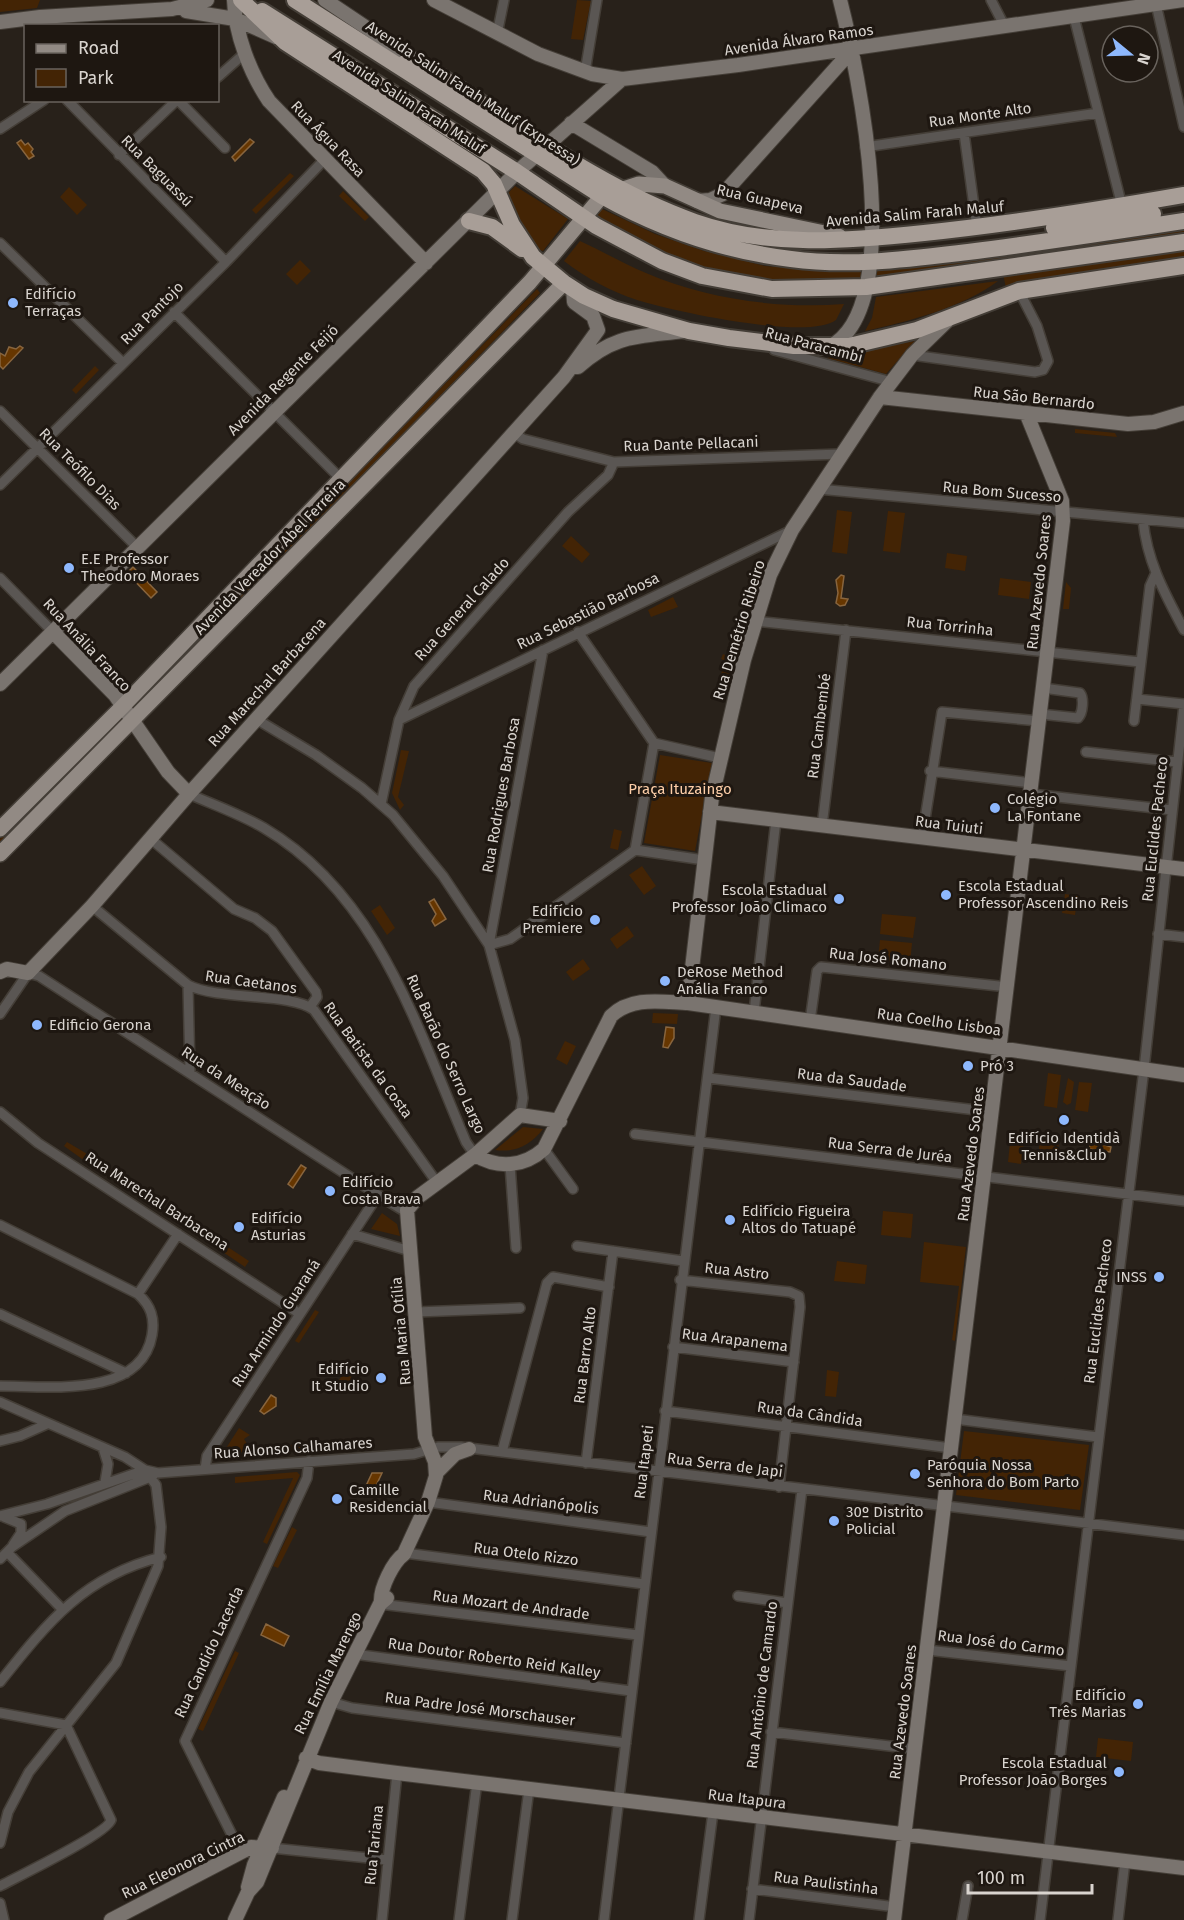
<svg xmlns="http://www.w3.org/2000/svg" width="1184" height="1920" font-family="'Fira Sans',sans-serif">
<style>
.green{fill:#432405}
.water{fill:#663600;stroke:#88653e;stroke-width:1.5}
.lines{fill:none;stroke-linecap:round;stroke-linejoin:round}
.street-casing{stroke:#443e37;stroke-width:12}
.secondary-casing{stroke:#443e37;stroke-width:16}
.primary-casing{stroke:#443e37;stroke-width:18}
.highway-casing{stroke:#443e37;stroke-width:20}
.street{stroke:#5a5653;stroke-width:9}
.secondary{stroke:#7a746f;stroke-width:14}
.primary{stroke:#928a84;stroke-width:15}
.highway{stroke:#a89e97;stroke-width:16}
.poi-dot{fill:#8eb8fd;stroke:#1e1711;stroke-width:2}
.labels{text-anchor:middle;stroke-width:6;stroke-linejoin:round;paint-order:stroke}
.street-label{font-size:15px;fill:#d9d4cf;stroke:#1e1711}
.poi-label{font-size:15px;fill:#d9d4cf;stroke:#1e1711;text-anchor:start}
.park-label{font-size:15px;fill:#fdcea8;stroke:#1e1711}
</style>
<rect width="100%" height="100%" fill="#28211a"/>
<path class="green" d="M0,0h40l-3,8 -37,4z
M577,0l14,1 -8,39 -12,-1z
M290,173l4,3 -38,38 -4,-4z
M515,186l53,33 -25,32 -6,-2 -19,-30 -10,-26z
M69,187l18,18 -10,10 -17,-18z
M343,191l26,26 -4,4 -26,-25z
M602,209l53,25 49,17 61,15 61,5 358,-44v11l-338,46 -65,1 -68,-11 -54,-20 -65,-35 3,-6z
M580,241c22,10 44,23 66,32 61,26 131,36 198,31l-8,16c-27,21 -164,-9 -199,-20 -27,-9 -51,-22 -73,-39z
M1184,247v14l-178,27 -3,-14z
M300,260l11,11 -14,14 -11,-11z
M998,281c-34,26 -91,41 -133,50l7,-13 4,-21z
M537,289l3,4 -401,413 -3,-4z
M915,341l-29,33 -59,-16z
M95,366l4,4 -23,24 -4,-4z
M1075,429l40,4 2,4 -42,-4z
M837,510l15,2 -5,42 -15,-2z
M888,511l17,2 -5,40 -17,-2z
M571,536l19,18 -8,9 -20,-17z
M947,553l20,3 -2,15 -20,-3z
M1000,578l31,4 -2,17 -31,-4z
M1066,582l5,6 -2,21h-6z
M673,597l5,10 -27,10 -3,-7z
M723,654l11,6 -5,18 -8,-4 5,-13 -5,-2z
M116,723l3,3 -119,119v-6z
M401,750l8,1 -11,46 6,8 -4,5 -8,-17z
M660,755l52,8 -17,88 -51,-8z
M614,829l8,2 -4,19 -8,-2z
M642,866l14,20 -12,9 -15,-20z
M1065,894l13,2 -3,19 -13,-2z
M380,905l15,23 -8,7 -16,-24z
M882,914l34,3 -3,21 -33,-4z
M627,926l7,10 -17,13 -7,-10z
M880,940l32,3 -2,20 -32,-3z
M583,959l7,10 -17,12 -7,-9z
M653,1013l25,1 -1,10 -25,-1z
M565,1041l11,5 -9,19 -11,-6z
M1048,1073l13,2 -4,33 -13,-2z
M1068,1078l6,4 -3,21 -4,2 -4,-3z
M1079,1082l13,1 -4,29 -13,-2z
M523,1127l20,2c-12,16 -28,24 -48,21z
M1011,1133l14,1 -4,30 -13,-2z
M1040,1139l19,2 -1,10 -19,-2z
M67,1142l22,13 -4,6 -21,-15z
M883,1211l30,3 -2,24 -30,-3z
M382,1213l15,11 3,12 -29,-7z
M208,1234l41,27 -4,6 -40,-27z
M924,1242l42,5 -11,94 -3,-1 7,-54 -39,-4z
M837,1261l30,4 -2,19 -31,-3z
M315,1310l4,2 -20,31 -4,-2z
M351,1363l1,25 -20,2z
M827,1370l12,2 -3,25 -11,-1z
M239,1428l11,7 -6,4 8,13 -29,1z
M964,1431l125,14 -9,65 -124,-15z
M351,1441v6l-68,4 -1,-5z
M297,1472l3,3 -33,69 -4,-2 30,-64 -58,5v-6z
M292,1527l5,3 -19,38 -5,-2z
M235,1651l4,2 -36,78 -5,-2z
M1098,1738l35,4 -2,19 -35,-4z"/>
<path class="water" d="M250,139l4,3 -19,19 -3,-4z
M21,140l4,5 3,-2 5,6 -2,3 3,4 -5,3 -12,-16z
M20,346l3,2 -20,21 -3,-3v-13l5,3 4,-9 7,2z
M133,567l24,25 -6,6 -24,-25z
M841,575l3,1 -3,22 7,1 -3,6 -5,1 -4,-3 2,-10 -2,-13z
M434,899l12,20 -11,7 -3,-5 4,-7 -7,-12z
M666,1027l8,1v10l-6,10 -5,-1z
M1099,1143l12,4 -1,5 -21,-3 1,-5z
M301,1165l5,3 -13,20 -5,-4z
M271,1395l5,3v8l-12,8 -4,-3z
M372,1473h10l-9,19 -8,-4z
M266,1624l23,12 -5,10 -23,-11z"/>
<g class="lines">
<defs>
<path id="street" d="M991,0l14,27
M1156,4l28,123
M1074,17l48,189
M497,34l7,-34
M585,72l12,-72
M218,77l28,-25
M67,100l159,162
M178,100l47,48
M0,129l44,-29
M964,133l13,95
M865,147l233,-34
M119,155l58,-55
M0,243l123,120
M174,312l167,167
M774,350l118,32
M912,355l123,17 8,-2 5,-9 -11,-35 -18,-35
M0,411l138,137
M512,432l11,7 91,23 227,-8
M0,485l226,-223 98,-102
M818,489l366,34
M1143,520c4,42 22,74 41,110
M0,578l53,54
M755,621l385,41
M578,632l76,111
M1137,699l47,5
M1040,714l38,4c5,-5 6,-20 2,-25l-37,-5
M256,719l60,36 46,33 31,27 50,61 46,69 26,95 8,58 -3,17
M399,720l393,-190
M1134,721l16,-135 5,-11
M1086,752l91,10
M930,771l102,12
M189,794c25,11 51,20 75,34 114,67 153,200 202,314l9,13
M1031,794l141,16
M381,804l18,-84 15,-34 154,-174 40,-37 6,-13
M822,826l24,-196
M922,838l20,-126 97,9
M151,839l83,70 21,9 17,13 44,61 1,5 -7,10
M704,860l-69,-10 19,-107 66,15
M92,906l96,79 2,87
M1158,934l26,3
M489,945l54,-295
M489,945l21,-6 125,-89
M188,985c32,16 103,7 126,25l124,174
M754,1012l22,-192
M0,1014l28,-41 11,3 339,219 23,14 6,1
M810,1021l7,-50 4,-4 187,20
M708,1078l285,34
M0,1112l38,31 262,171
M635,1134l549,67
M544,1149l29,40
M510,1165l6,83
M0,1225l138,69c13,12 17,24 14,41 -11,64 -105,51 -152,51
M352,1234l58,17
M577,1246l106,15
M680,1280l110,12 9,4 1,11 -21,180
M138,1294l40,-60
M416,1312l104,-4
M0,1314l126,59
M673,1347l121,15
M0,1402l125,55 20,13 11,15 5,42 -3,39 -42,97 -87,109 -21,40 -8,31
M665,1411l286,37
M955,1419l143,18
M0,1441l20,-5 27,-12
M103,1448l5,16 -3,18
M502,1452l45,-169 6,-6 56,10
M586,1463l27,-212
M205,1469l2,-13 171,-261
M145,1470l13,3 256,-19 24,-7h23l723,88
M428,1502l223,30
M0,1516l47,-12 98,-34
M4,1517l17,7v9l-8,12
M7,1552l55,57
M405,1553l239,31
M0,1559l12,-12 53,-36 88,-35
M738,1596l50,7
M380,1604l258,31
M927,1650l144,16
M354,1654l277,37
M0,1682c47,-59 84,-106 161,-125
M331,1702l21,6 274,35
M0,1713l66,12 45,95c-3,13 -94,57 -111,66
M771,1732l144,17
M272,1848l116,12
M241,1853l-56,-112 122,-263 2,-17
M752,1889l144,18
M0,1903l4,17
M382,1920l15,-147
M459,1920l18,-138
M512,1920l17,-131
M604,1920l112,-913
M699,1920l14,-108
M749,1920l53,-431
M962,1920l6,-34
M1040,1920l104,-851 40,-364
M1118,1920l7,-59"/>
<path id="secondary" d="M234,0c1,34 16,73 35,101l157,162
M325,0l97,65
M434,0l104,54 54,20 30,5 116,-14 446,-65
M186,11l49,8 41,18
M0,22l40,-5 132,-8 35,-9
M571,123l81,49 13,14
M697,201l13,-1 13,-6 130,-145
M829,347c79,-39 29,-277 11,-347
M578,367c37,-33 59,-30 106,-36
M880,397l248,27 26,-2 30,-9
M53,632l62,63 53,77 21,22
M0,684l517,-512 105,-93
M710,812l474,57
M0,972l7,-3 21,4 64,-67 97,-112 375,-417 34,-47 -5,-14 -19,-14 -1,-13
M688,1003l24,-206 32,-137 26,-85 22,-45 88,-133 32,-42 35,-34
M475,1155c23,14 49,12 69,-6l67,-133c21,-20 50,-14 77,-13l496,72
M437,1472l18,-18 14,-5
M381,1602c-1,-14 12,-40 23,-48l24,-52 8,-26 -1,-14 -10,-25 -18,-227 11,-13 57,-42 45,-40 40,6
M306,1758l13,5 78,10 787,95
M248,1887l6,-22 30,-68
M111,1920l140,-73 21,1
M235,1920l13,-28 9,-10 74,-180 49,-98 7,-6
M894,1920l169,-1399 -1,-20 -35,-86"/>
<path id="primary" d="M0,829l122,-122 408,-425 72,-86 37,-12 26,2 55,25 119,25
M0,854l564,-571"/>
<path id="highway" d="M241,0l44,42 198,129 11,13 18,41 21,32 31,26 20,13 29,13 76,22 40,7 65,8h55l68,-16 102,-39 165,-25
M295,0l307,196c59,33 122,55 189,63 59,8 118,0 177,-7 72,-9 144,-20 216,-31
M262,11l255,161 79,54 66,35 40,15 70,13 94,-2 318,-45
M405,63l31,11c84,53 166,115 259,148 75,26 152,19 229,11 87,-9 174,-23 260,-38
M469,221l23,6 30,22
M1054,228l99,-14"/>
</defs>
<use href="#street" class="street-casing"/>
<use href="#secondary" class="secondary-casing"/>
<use href="#primary" class="primary-casing"/>
<use href="#highway" class="highway-casing"/>
<use href="#street" class="street"/>
<use href="#secondary" class="secondary"/>
<use href="#primary" class="primary"/>
<use href="#highway" class="highway"/>
</g>
<g class="poi-dot">
<circle cx="13" cy="303" r="6"/>
<circle cx="69" cy="568" r="6"/>
<circle cx="995" cy="808" r="6"/>
<circle cx="946" cy="895" r="6"/>
<circle cx="839" cy="899" r="6"/>
<circle cx="595" cy="920" r="6"/>
<circle cx="665" cy="981" r="6"/>
<circle cx="37" cy="1025" r="6"/>
<circle cx="968" cy="1066" r="6"/>
<circle cx="1064" cy="1120" r="6"/>
<circle cx="330" cy="1191" r="6"/>
<circle cx="730" cy="1220" r="6"/>
<circle cx="239" cy="1227" r="6"/>
<circle cx="1159" cy="1277" r="6"/>
<circle cx="381" cy="1378" r="6"/>
<circle cx="915" cy="1474" r="6"/>
<circle cx="337" cy="1499" r="6"/>
<circle cx="834" cy="1521" r="6"/>
<circle cx="1138" cy="1704" r="6"/>
<circle cx="1119" cy="1772" r="6"/>
</g>
<g class="labels">
<g class="street-label">
<text transform="translate(799 40) rotate(-8)" y="5">Avenida Álvaro Ramos</text>
<text transform="translate(473 93) rotate(33)" y="5">Avenida Salim Farah Maluf (Expressa)</text>
<text transform="translate(409 102) rotate(33)" y="5">Avenida Salim Farah Maluf</text>
<text transform="translate(980 115) rotate(-8)" y="5">Rua Monte Alto</text>
<text transform="translate(328 139) rotate(46)" y="5">Rua Água Rasa</text>
<text transform="translate(157 171) rotate(45)" y="5">Rua Baguassú</text>
<text transform="translate(760 199) rotate(13)" y="5">Rua Guapeva</text>
<text transform="translate(915 214) rotate(-5)" y="5">Avenida Salim Farah Maluf</text>
<text transform="translate(152 313) rotate(-45)" y="5">Rua Pantojo</text>
<text transform="translate(814 345) rotate(15)" y="5">Rua Paracambi</text>
<text transform="translate(283 380) rotate(-45)" y="5">Avenida Regente Feijó</text>
<text transform="translate(1034 398) rotate(6)" y="5">Rua São Bernardo</text>
<text transform="translate(691 444) rotate(-2)" y="5">Rua Dante Pellacani</text>
<text transform="translate(80 469) rotate(45)" y="5">Rua Teófilo Dias</text>
<text transform="translate(1002 492) rotate(5)" y="5">Rua Bom Sucesso</text>
<text transform="translate(270 557) rotate(-46)" y="5">Avenida Vereador Abel Ferreira</text>
<text transform="translate(1039 582) rotate(-84)" y="5">Rua Azevedo Soares</text>
<text transform="translate(462 609) rotate(-48)" y="5">Rua General Calado</text>
<text transform="translate(588 611) rotate(-26)" y="5">Rua Sebastião Barbosa</text>
<text transform="translate(950 626) rotate(6)" y="5">Rua Torrinha</text>
<text transform="translate(739 630) rotate(-73)" y="5">Rua Demétrio Ribeiro</text>
<text transform="translate(87 645) rotate(47)" y="5">Rua Anália Franco</text>
<text transform="translate(267 682) rotate(-48)" y="5">Rua Marechal Barbacena</text>
<text transform="translate(819 726) rotate(-83)" y="5">Rua Cambembé</text>
<text transform="translate(501 795) rotate(-80)" y="5">Rua Rodrigues Barbosa</text>
<text transform="translate(949 825) rotate(7)" y="5">Rua Tuiuti</text>
<text transform="translate(1155 829) rotate(-84)" y="5">Rua Euclides Pacheco</text>
<text transform="translate(888 959) rotate(6)" y="5">Rua José Romano</text>
<text transform="translate(251 982) rotate(8)" y="5">Rua Caetanos</text>
<text transform="translate(939 1022) rotate(8)" y="5">Rua Coelho Lisboa</text>
<text transform="translate(446 1054) rotate(66)" y="5">Rua Barão do Serro Largo</text>
<text transform="translate(368 1060) rotate(54)" y="5">Rua Batista da Costa</text>
<text transform="translate(226 1078) rotate(33)" y="5">Rua da Meação</text>
<text transform="translate(852 1080) rotate(7)" y="5">Rua da Saudade</text>
<text transform="translate(890 1150) rotate(7)" y="5">Rua Serra de Juréa</text>
<text transform="translate(971 1154) rotate(-83)" y="5">Rua Azevedo Soares</text>
<text transform="translate(157 1201) rotate(33)" y="5">Rua Marechal Barbacena</text>
<text transform="translate(737 1271) rotate(6)" y="5">Rua Astro</text>
<text transform="translate(1098 1311) rotate(-83)" y="5">Rua Euclides Pacheco</text>
<text transform="translate(276 1323) rotate(-57)" y="5">Rua Armindo Guaraná</text>
<text transform="translate(401 1331) rotate(-95)" y="5">Rua Maria Otília</text>
<text transform="translate(735 1340) rotate(7)" y="5">Rua Arapanema</text>
<text transform="translate(585 1355) rotate(-83)" y="5">Rua Barro Alto</text>
<text transform="translate(810 1414) rotate(8)" y="5">Rua da Cândida</text>
<text transform="translate(293 1448) rotate(-4)" y="5">Rua Alonso Calhamares</text>
<text transform="translate(644 1462) rotate(-83)" y="5">Rua Itapeti</text>
<text transform="translate(725 1465) rotate(7)" y="5">Rua Serra de Japi</text>
<text transform="translate(541 1502) rotate(7)" y="5">Rua Adrianópolis</text>
<text transform="translate(526 1554) rotate(7)" y="5">Rua Otelo Rizzo</text>
<text transform="translate(511 1605) rotate(7)" y="5">Rua Mozart de Andrade</text>
<text transform="translate(1001 1643) rotate(7)" y="5">Rua José do Carmo</text>
<text transform="translate(209 1652) rotate(-65)" y="5">Rua Candido Lacerda</text>
<text transform="translate(494 1658) rotate(8)" y="5">Rua Doutor Roberto Reid Kalley</text>
<text transform="translate(328 1673) rotate(-64)" y="5">Rua Emília Marengo</text>
<text transform="translate(762 1685) rotate(-83)" y="5">Rua Antônio de Camardo</text>
<text transform="translate(480 1709) rotate(7)" y="5">Rua Padre José Morschauser</text>
<text transform="translate(903 1712) rotate(-83)" y="5">Rua Azevedo Soares</text>
<text transform="translate(747 1799) rotate(7)" y="5">Rua Itapura</text>
<text transform="translate(374 1845) rotate(-84)" y="5">Rua Tariana</text>
<text transform="translate(183 1865) rotate(-26)" y="5">Rua Eleonora Cintra</text>
<text transform="translate(826 1883) rotate(7)" y="5">Rua Paulistinha</text>
</g>
<g class="poi-label">
<text x="25" y="299">Edifício<tspan x="25" dy="17">Terraças</tspan></text>
<text x="81" y="564">E.E Professor<tspan x="81" dy="17">Theodoro Moraes</tspan></text>
<text x="1007" y="804">Colégio<tspan x="1007" dy="17">La Fontane</tspan></text>
<text x="958" y="891">Escola Estadual<tspan x="958" dy="17">Professor Ascendino Reis</tspan></text>
<text x="827" y="895" text-anchor="end">Escola Estadual<tspan x="827" dy="17">Professor João Climaco</tspan></text>
<text x="583" y="916" text-anchor="end">Edifício<tspan x="583" dy="17">Premiere</tspan></text>
<text x="677" y="977">DeRose Method<tspan x="677" dy="17">Anália Franco</tspan></text>
<text x="49" y="1030">Edificio Gerona</text>
<text x="980" y="1071">Pró 3</text>
<text x="1064" y="1143" text-anchor="middle">Edifício Identidà<tspan x="1064" dy="17">Tennis&amp;Club</tspan></text>
<text x="342" y="1187">Edifício<tspan x="342" dy="17">Costa Brava</tspan></text>
<text x="742" y="1216">Edifício Figueira<tspan x="742" dy="17">Altos do Tatuapé</tspan></text>
<text x="251" y="1223">Edifício<tspan x="251" dy="17">Asturias</tspan></text>
<text x="1147" y="1282" text-anchor="end">INSS</text>
<text x="369" y="1374" text-anchor="end">Edifício<tspan x="369" dy="17">It Studio</tspan></text>
<text x="927" y="1470">Paróquia Nossa<tspan x="927" dy="17">Senhora do Bom Parto</tspan></text>
<text x="349" y="1495">Camille<tspan x="349" dy="17">Residencial</tspan></text>
<text x="846" y="1517">30º Distrito<tspan x="846" dy="17">Policial</tspan></text>
<text x="1126" y="1700" text-anchor="end">Edifício<tspan x="1126" dy="17">Três Marias</tspan></text>
<text x="1107" y="1768" text-anchor="end">Escola Estadual<tspan x="1107" dy="17">Professor João Borges</tspan></text>
</g>
<g class="park-label">
<text x="680" y="794">Praça Ituzaingo</text>
</g>
</g>
<rect x="24" y="24" width="195" height="78" fill="#1e1711" stroke="#69635d" stroke-width="1.5"/>
<rect x="36" y="44" width="30" height="9" fill="#928a84" stroke="#69635d" stroke-width="1.5"/>
<text x="78" y="54" font-size="18" fill="#d9d4cf">Road</text>
<rect x="36" y="69" width="30" height="18" fill="#432405" stroke="#69635d" stroke-width="1.5"/>
<text x="78" y="84" font-size="18" fill="#d9d4cf">Park</text>
<g transform="translate(1130 54) rotate(109)"><circle r="28" fill="#1e1711" stroke="#69635d" stroke-width="1.5"/>
<path d="M0-4.5L10 22L0 15L-10 22Z" fill="#8eb8fd"/>
<text y="-9" font-size="16" font-weight="bold" text-anchor="middle" fill="#d9d4cf">N</text>
</g>
<path d="M968 1884v9h124v-9" fill="none" stroke="#d9d4cf" stroke-width="3"/>
<text x="977" y="1884" font-size="18" fill="#d9d4cf" stroke="#1e1711" stroke-width="4.5" paint-order="stroke">100 m</text>
</svg>
